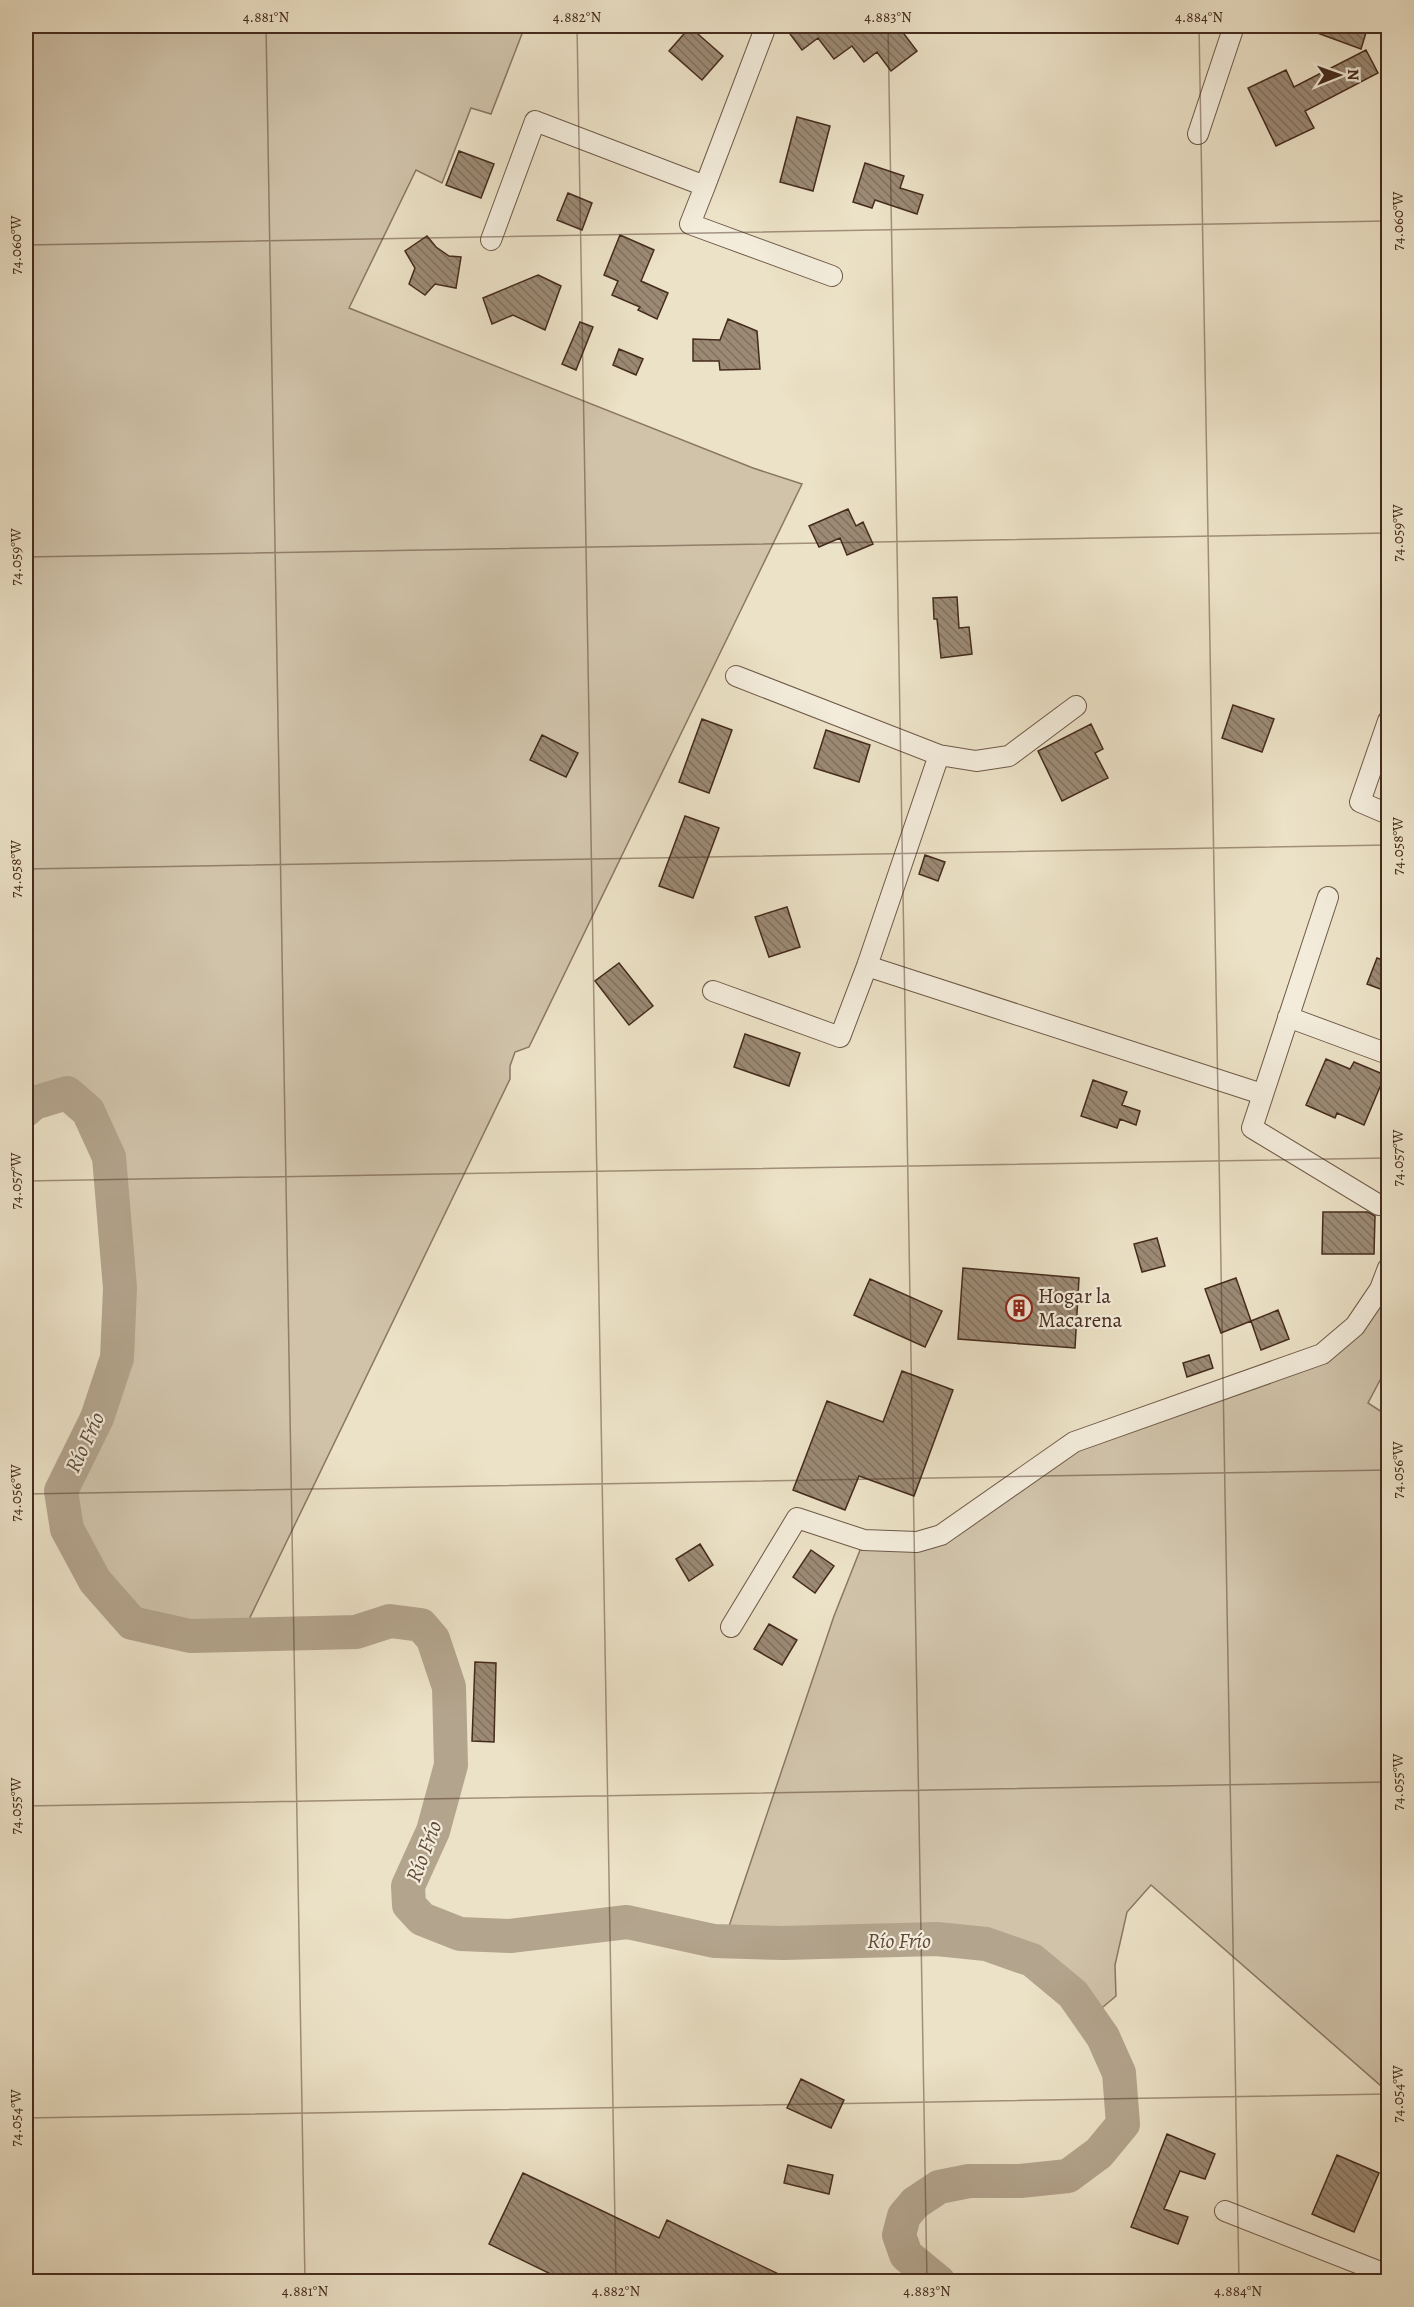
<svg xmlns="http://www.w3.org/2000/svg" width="1414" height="2307" font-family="Alegreya,serif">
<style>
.grass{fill:#d0c3aa;stroke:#8a7764;stroke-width:1.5}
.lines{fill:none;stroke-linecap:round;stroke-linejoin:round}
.river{stroke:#b3a48d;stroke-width:34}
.building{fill:url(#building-back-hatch);stroke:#452b1d;stroke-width:1.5}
.minor-casing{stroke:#6f5948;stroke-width:22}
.minor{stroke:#f3ecdb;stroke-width:20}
.ticks{fill:none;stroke:#452b1d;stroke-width:1.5;stroke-opacity:0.45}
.labels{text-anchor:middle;stroke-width:4.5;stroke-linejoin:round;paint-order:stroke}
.poi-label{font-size:21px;fill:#452b1d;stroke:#f3ecdb;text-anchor:start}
.water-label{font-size:22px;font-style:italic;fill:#604939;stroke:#f3ecdb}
.neatline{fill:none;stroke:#452b1d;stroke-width:2}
.ticks-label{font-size:15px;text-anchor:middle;fill:#452b1d}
</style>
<defs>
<pattern id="building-back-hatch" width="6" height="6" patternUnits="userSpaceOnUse" patternTransform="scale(1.5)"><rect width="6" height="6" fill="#9c8a75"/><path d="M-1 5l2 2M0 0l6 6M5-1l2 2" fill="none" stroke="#81715f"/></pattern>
</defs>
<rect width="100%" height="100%" fill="#ece2c7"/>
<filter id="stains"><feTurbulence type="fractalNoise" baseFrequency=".00333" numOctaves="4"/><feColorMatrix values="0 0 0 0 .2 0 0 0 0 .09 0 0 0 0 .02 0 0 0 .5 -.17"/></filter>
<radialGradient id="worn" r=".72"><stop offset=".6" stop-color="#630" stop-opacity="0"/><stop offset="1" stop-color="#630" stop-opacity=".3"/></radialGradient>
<path class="grass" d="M26,26h499l-34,88 -20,-6 -29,75 -26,-13 -67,138 404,160 49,16 -273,563 -14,5 -5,14v13l-268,555 -52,2 -58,-13 -37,-42 -28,-52 -6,-38 36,-73 20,-60 3,-70 -11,-131 -21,-46 -21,-18 -33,10 -8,7z
M1388,1293v72l-20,38 20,13v676l-237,-207 -24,27 -12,53 1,31 -26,22 -17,-24 -41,-34 -46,-16 -49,-5 -154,4 -59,-2 110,-325 30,-76 53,2 157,-100 248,-88z"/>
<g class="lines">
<path class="river" d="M26,1110l8,-7 33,-10 21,18 21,46 11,131 -3,70 -20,60 -36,73 6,38 28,52 37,42 58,13 166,-4 34,-11 31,4 12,14 16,48 2,78 -18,66 -25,55 1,19 13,14 38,15 50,2 117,-14 87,19 69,2 154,-4 49,5 46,16 41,34 30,43 16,36 4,51 -24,29 -31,23 -48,5h-51l-30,6 -24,16 -11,13 -5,19 7,20 33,27"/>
</g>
<path class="building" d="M802,26h96l19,25 -26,20 -14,-19 -13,10 -12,-16 -18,13 -16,-21 -16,12 -12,-16z
M1301,26h67l-7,23 -60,-22z
M690,27l33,29 -21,24 -33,-29z
M1366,50l12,23 -73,38 9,17 -38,18 -28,-58 38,-18 8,17z
M797,117l33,9 -17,65 -33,-9z
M459,151l35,13 -13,34 -35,-13z
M865,163l39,13 -4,12 23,7 -6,19 -42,-14 -3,8 -19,-6z
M568,193l24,10 -10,27 -25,-10z
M620,235l34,15 -13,31 27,12 -11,26 -19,-9 2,-3 -28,-12 6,-14 -14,-6z
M427,236l9,11 13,9 12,1 -5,31 -21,-4 -10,11 -16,-11 6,-16 -10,-17z
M538,275l23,11 -16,44 -32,-15 -21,9 -9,-26z
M728,319l29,12 3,38 -40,1 -1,-9h-26v-22l27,1z
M580,322l13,5 -17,43 -14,-6z
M619,349l24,10 -7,16 -23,-10z
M848,509l8,17 7,-4 10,22 -26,11 -7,-17 -21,9 -10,-21z
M957,597l2,31 10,-1 3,27 -31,4 -4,-39h-3l-1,-21z
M1233,705l41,14 -12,33 -40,-14z
M702,719l30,11 -23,63 -30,-11z
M1091,724l12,25 -8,4 13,25 -46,23 -24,-50z
M826,730l44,15 -11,37 -45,-14z
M542,735l36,18 -12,24 -36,-17z
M685,816l34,12 -26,70 -34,-12z
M925,855l20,7 -7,19 -19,-7z
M787,907l13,40 -31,10 -14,-40z
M1377,958l12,4v12l-6,16 -16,-6z
M619,963l34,43 -24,19 -34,-44z
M745,1034l55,19 -11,33 -55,-19z
M1326,1059l24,10 4,-7 31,13 -21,50 -27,-12 -2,5 -29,-13z
M1093,1080l34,12 -5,13 18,6 -4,14 -16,-6 -3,9 -36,-12z
M1323,1212h45l7,4 -1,38h-52z
M1157,1238l8,28 -23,6 -8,-28z
M963,1268l116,10 -4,70 -117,-9z
M1236,1278l15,43 -30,12 -16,-44z
M870,1279l72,32 -17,36 -71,-32z
M1278,1310l11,29 -28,11 -10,-29z
M1209,1355l4,13 -26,9 -4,-14z
M902,1371l51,19 -39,106 -55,-20 -14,34 -52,-20 34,-89 56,21z
M700,1544l13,21 -24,16 -13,-22z
M811,1550l23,16 -19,27 -22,-16z
M769,1624l28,16 -15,25 -28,-16z
M475,1662l21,1 -2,79 -22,-1z
M801,2079l43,21 -13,28 -44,-20z
M1167,2134l48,20 -10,25 -25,-8 -16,38 24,8 -10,27 -47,-17z
M1337,2155l42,18 -25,59 -42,-18z
M788,2165l45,10 -4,19 -45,-11z
M523,2173l136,65 8,-18 128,62h-228l-78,-38z"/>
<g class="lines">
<defs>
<path id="minor" d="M1198,134l36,-108
M705,186l-15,38 142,52
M491,240l44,-119 170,65 61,-160
M736,676l203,79 37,6 33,-5 67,-50
M1388,721l-28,81 28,12
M1328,897l-76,231 127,77
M867,966l395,128
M713,991l127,46 27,-71 72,-211
M1288,1017l100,37
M731,1627l66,-109 67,22 53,2 24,-7 133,-93 248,-88 33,-28 25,-37 8,-21
M1225,2211l163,64"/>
</defs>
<use href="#minor" class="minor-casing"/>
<use href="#minor" class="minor"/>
</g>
<path class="ticks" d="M266,26l39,2256M577,26l39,2256M888,26l39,2256M1199,26l40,2256M26,245l1362,-24M26,557l1362,-24M26,869l1362,-24M26,1181l1362,-23M26,1494l1362,-24M26,1806l1362,-24M26,2118l1362,-24"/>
<defs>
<symbol id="building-ring" viewBox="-11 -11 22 22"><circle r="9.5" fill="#f3ecdb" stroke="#8f2418" stroke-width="1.5"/><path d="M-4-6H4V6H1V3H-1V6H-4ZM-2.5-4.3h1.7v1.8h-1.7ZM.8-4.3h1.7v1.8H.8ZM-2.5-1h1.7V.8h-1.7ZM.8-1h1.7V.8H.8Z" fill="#8f2418"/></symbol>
</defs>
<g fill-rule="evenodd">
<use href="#building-ring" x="1004" y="1293" width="30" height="30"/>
</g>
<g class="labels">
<g class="poi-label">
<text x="1038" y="1303">Hogar la<tspan x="1038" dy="24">Macarena</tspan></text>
</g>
<g class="water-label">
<text transform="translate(84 1442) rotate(-65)" y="8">Río Frío</text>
<text transform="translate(423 1851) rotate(-69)" y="8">Río Frío</text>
<text x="899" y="1948">Río Frío</text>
</g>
</g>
<rect width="1414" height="2307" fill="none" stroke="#ece2c7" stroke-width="66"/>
<g transform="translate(1339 75) rotate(89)" stroke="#f3ecdb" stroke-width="4.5" paint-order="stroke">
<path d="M0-4.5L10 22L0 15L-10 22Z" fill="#452b1d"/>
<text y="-9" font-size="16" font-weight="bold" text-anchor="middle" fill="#452b1d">N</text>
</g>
<rect x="33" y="33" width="1348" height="2241" class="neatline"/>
<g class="ticks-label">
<text x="266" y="22">4.881°N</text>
<text x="577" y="22">4.882°N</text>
<text x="888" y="22">4.883°N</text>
<text x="1199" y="22">4.884°N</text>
<text transform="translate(1398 221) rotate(-90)" y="5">74.060°W</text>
<text transform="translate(16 245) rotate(-90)" y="5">74.060°W</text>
<text transform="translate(1398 533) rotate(-90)" y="5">74.059°W</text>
<text transform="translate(16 557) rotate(-90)" y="5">74.059°W</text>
<text transform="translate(1398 846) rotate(-90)" y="5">74.058°W</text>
<text transform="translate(16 869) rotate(-90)" y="5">74.058°W</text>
<text transform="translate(1398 1158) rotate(-90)" y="5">74.057°W</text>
<text transform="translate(16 1181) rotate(-90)" y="5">74.057°W</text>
<text transform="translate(1398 1470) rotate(-90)" y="5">74.056°W</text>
<text transform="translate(16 1493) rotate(-90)" y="5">74.056°W</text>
<text transform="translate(1398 1782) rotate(-90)" y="5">74.055°W</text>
<text transform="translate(16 1806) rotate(-90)" y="5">74.055°W</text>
<text transform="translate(1398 2094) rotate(-90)" y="5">74.054°W</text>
<text transform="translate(16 2118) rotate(-90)" y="5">74.054°W</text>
<text x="305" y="2296">4.881°N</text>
<text x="616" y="2296">4.882°N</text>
<text x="927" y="2296">4.883°N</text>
<text x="1238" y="2296">4.884°N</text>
</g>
<rect width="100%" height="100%" filter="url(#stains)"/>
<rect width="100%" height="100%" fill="url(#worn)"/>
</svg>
